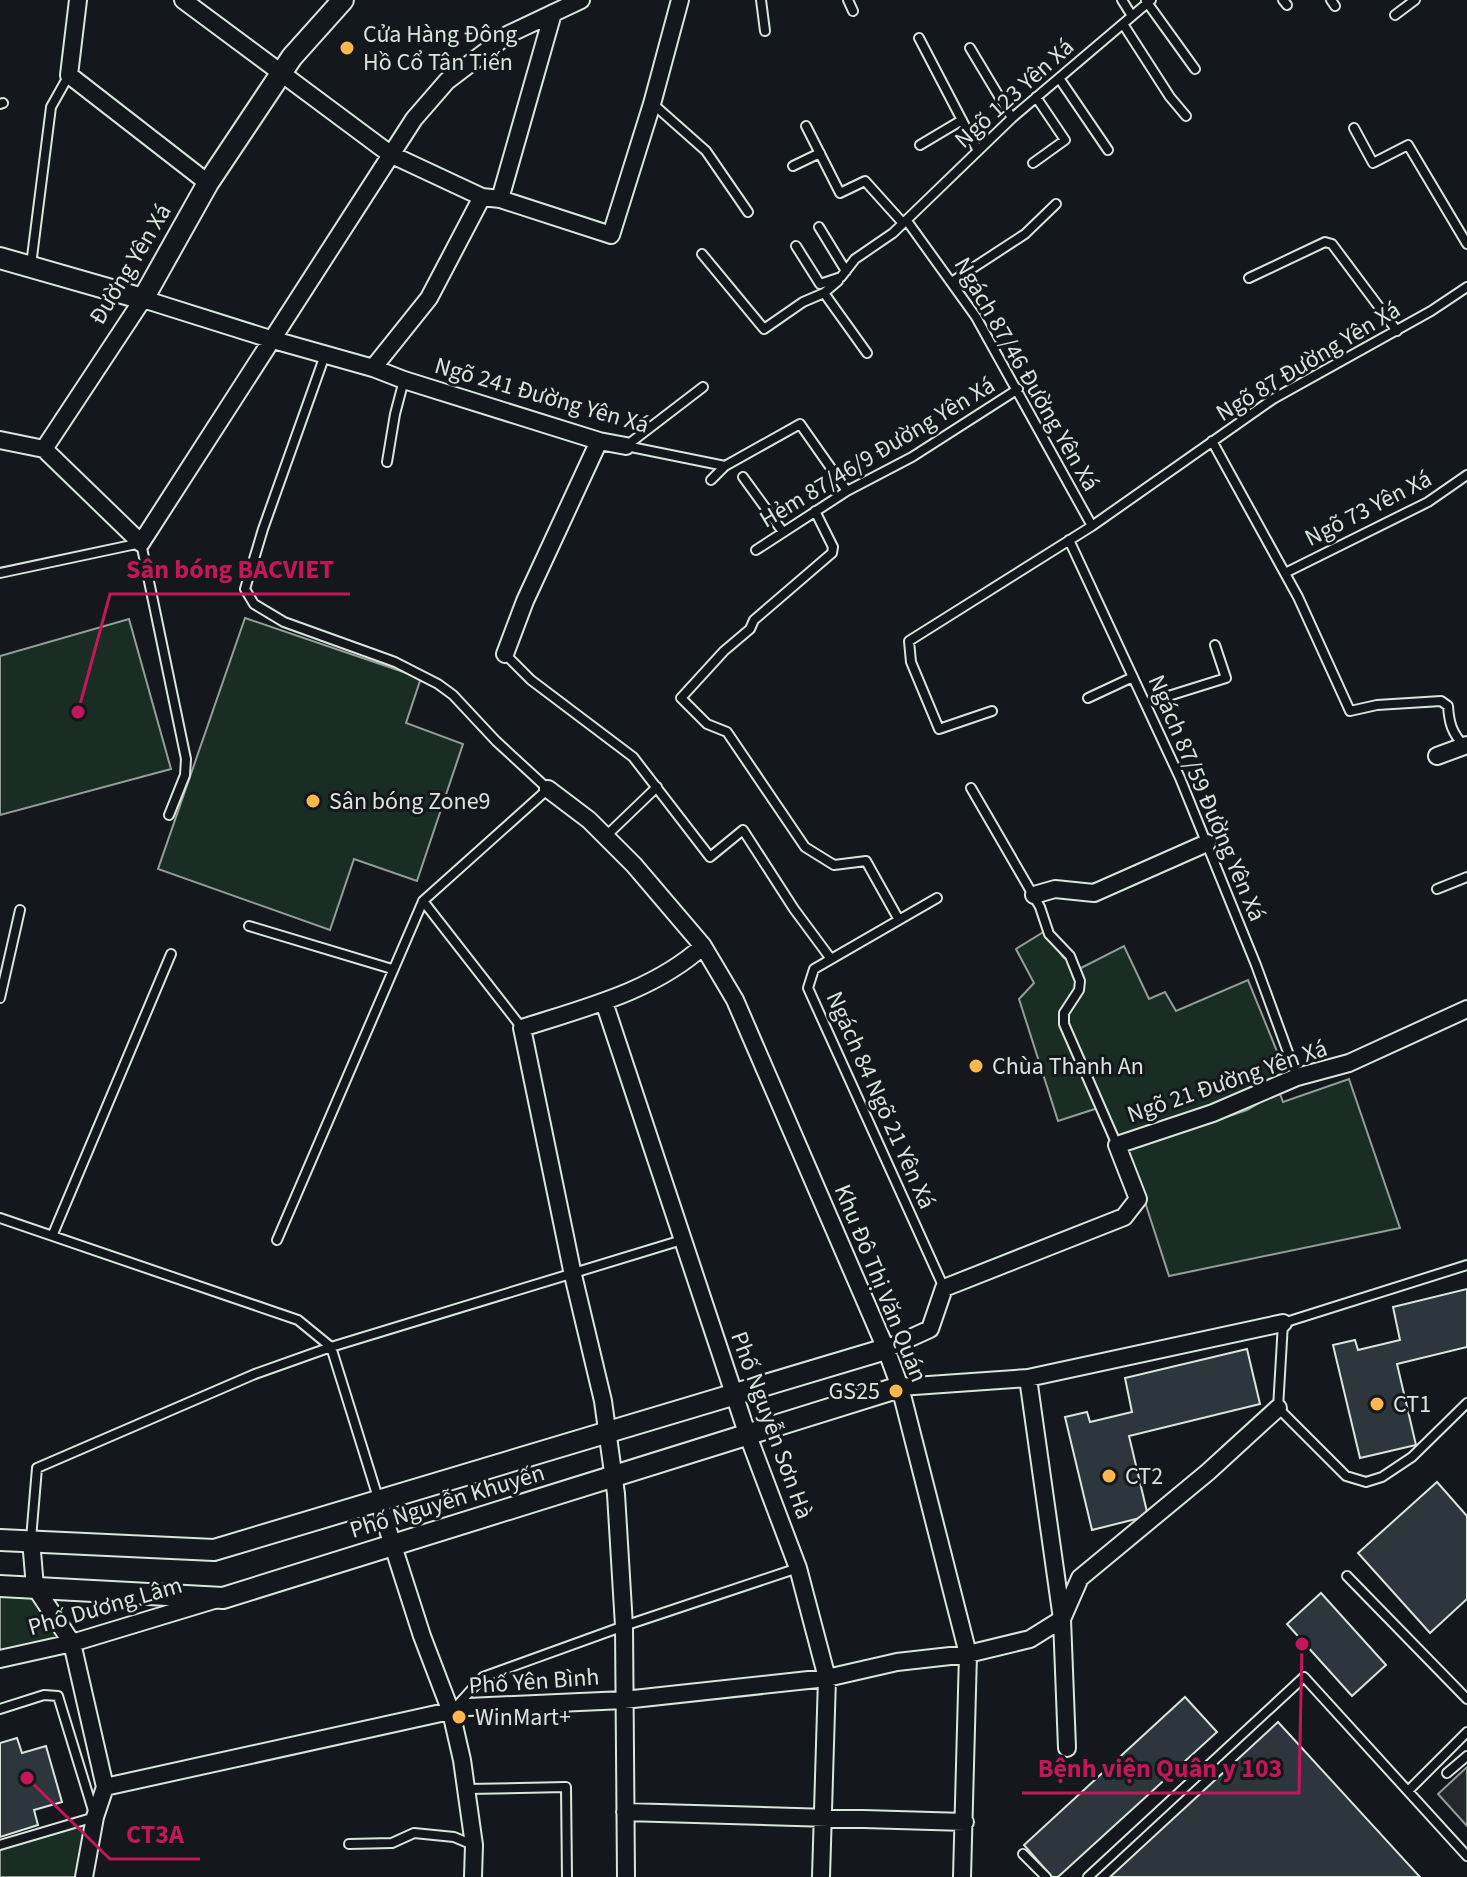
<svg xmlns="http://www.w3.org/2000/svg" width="1467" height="1877" font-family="'Source Sans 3',sans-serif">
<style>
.green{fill:#1a2d24;stroke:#939e99;stroke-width:2}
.parking{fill:#24282b;stroke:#939e99;stroke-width:2}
.building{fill:#2c363c;stroke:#d8e6dc;stroke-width:2}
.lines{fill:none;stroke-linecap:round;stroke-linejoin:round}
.service-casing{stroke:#d8e6dc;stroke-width:12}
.minor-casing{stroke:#d8e6dc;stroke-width:20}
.tertiary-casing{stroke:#d8e6dc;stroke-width:24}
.service{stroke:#14181c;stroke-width:8}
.minor{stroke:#14181c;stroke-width:16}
.tertiary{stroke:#14181c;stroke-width:20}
.poi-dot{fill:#ffb74d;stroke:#14181c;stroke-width:3}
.labels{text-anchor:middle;stroke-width:6;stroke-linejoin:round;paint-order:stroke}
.poi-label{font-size:24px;fill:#d8e6dc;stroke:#14181c;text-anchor:start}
.street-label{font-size:24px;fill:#d8e6dc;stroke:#14181c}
.leader{fill:none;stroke:#c2185b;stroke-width:3}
.callout-dot{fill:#c2185b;stroke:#14181c;stroke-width:3}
.callout-label{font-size:26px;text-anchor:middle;font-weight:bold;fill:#c2185b;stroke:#14181c;stroke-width:6;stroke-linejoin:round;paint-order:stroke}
</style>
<rect width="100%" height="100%" fill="#14181c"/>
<path class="green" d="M245,618l176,60 -15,45 57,21 -46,137 -63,-22 -24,71 -172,-61z
M129,619l42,150 -171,46v-159z
M1045,931l18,26 16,12 45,-23 25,53 16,-7 11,19 72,-31 39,96 -94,37 -74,23 -21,-28 -40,13 -39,-122 15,-16 -18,-34z
M1349,1079l51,149 -231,48 -41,-126 119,-40 32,-19 4,11z
M0,1590h33l34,50 -67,19z
M93,1818l-10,59h-83v-31z"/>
<path class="parking" d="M1467,1767v59l-29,-32z"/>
<path class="building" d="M1467,1289v58l-70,17 19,81 -56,13 -27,-113 22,-5 3,10 42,-10 -7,-33z
M1247,1349l13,55 -131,32 19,80 -56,14 -27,-113 22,-5 3,10 42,-10 -7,-34z
M1437,1482l30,34v83l-37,34 -72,-80z
M1321,1593l65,72 -34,31 -65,-72z
M1185,1697l32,35 -159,145h-6l-28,-32z
M1278,1722l142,155h-310z
M17,1738l5,15 24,-7 16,56 -28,8 4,15 -38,12v-94z"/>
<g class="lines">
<defs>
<path id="service" d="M761,0l4,31
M848,0l5,11
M1122,0l10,16
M1283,0l4,5
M1331,0l4,6
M1146,1l49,68
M1395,15l20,-15
M1123,24l47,73 16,19
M919,38l59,113
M970,48l42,70
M1059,78l49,72
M0,104l3,-1
M653,104l53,47 42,61
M806,126l34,67 25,-12 36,40h6l69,96 116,209
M1354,128l19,35 35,-18 59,99
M920,145l42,-25
M1033,163l32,-23 -29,-43
M793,166l27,-13
M819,227l27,44
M796,246l24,38 21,-7 14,-18 38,-26 119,-115 139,-118
M702,254l62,75 39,-27 21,-9 14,-12
M31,265l20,-158 18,-32
M1249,278l76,-36 7,2 65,87
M953,281l72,-47 31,-30
M824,293l43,60
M1212,441l86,156 52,114 27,-6 64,-4 7,5c1,16 4,28 16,39
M626,446l99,20 75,-42 47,67
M626,446l77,-59
M387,462l8,-48 9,-34
M743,477l40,55
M711,480l14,-14
M815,511l18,36 -1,6 -78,67 -4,9 -26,22 -43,47 26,26 20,8 78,115 29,18 32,-4 33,59
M1069,540l111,238 76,187 41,112
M756,550l91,-59 65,-34 106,-68
M0,573l141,-30 45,216 -1,16 -16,40
M1285,573l143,-71 39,-27
M505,654l26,26 102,77 77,100 33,-27 51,79 37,50
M1088,698l45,-21
M1146,703l80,-25 -11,-33
M992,711l-53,18 -28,-67 -2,-21 183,-115 181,-127 158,-88 36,-24
M971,788l69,119 9,27 21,22 10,25 -1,9 -15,23v11l53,121
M606,836l51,-49
M1437,889l30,-12
M937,898l-123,71 -6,19 136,300
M423,901l99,127
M249,926l143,43
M0,998l20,-88
M0,1218l298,102 33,27 48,154
M53,1234l118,-280
M277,1240l146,-339 125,-112 -52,-48 -43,-46 -15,-11 -43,-22 -111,-40 -30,-18 -9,-15 18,-60 62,-174
M1467,1265l-184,58 -5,85 68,68 20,6 16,-5 30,-20 55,-54
M31,1539l6,-71 218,-94 76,-27 351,-107
M1347,1576l120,123
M455,1708l28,-31 141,-51 174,-58
M0,1709l44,-14 14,1 37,121 -95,28
M1447,1773l20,-17
M467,1789l99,-2 1,90
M1408,1791l59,-59
M349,1844l43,-1 22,-10 40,4 19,8
M1023,1854l23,23
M1088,1877l216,-200 163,179"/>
<path id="minor" d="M78,0l-9,75 139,108
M183,0l207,154 92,43 18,2 111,36 41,-131 28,-104
M581,0l-72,34 -62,47 -33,38 -273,424 -97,-94 99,-150 127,40 103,29 31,12 195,61 27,5
M500,199l53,-186
M373,368l56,-70 53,-101
M0,440l44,9
M505,654l20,-53 74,-160
M1437,756l30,-11
M548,789l41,31 45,45 69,81 32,54 151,349 14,38 68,267 -6,223
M1034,895l21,-6 39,4 113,-50
M604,1002l143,431 51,135 29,110 -6,199
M886,1349l44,-20 14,-41 180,-71 14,-18 -21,-54 96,-32 84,-36 52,-14 118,-54
M1028,1378l34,241 5,129
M900,1387l128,-9 255,-55
M379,1502l43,134 29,76 11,48 12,85 -1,32
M31,1540l4,47 37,56 33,144
M0,1659l72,-16 142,-43
M625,1812l340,10
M84,1877l11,-60 10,-30 363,-80 156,-7 203,-22 70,-16 71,-8 62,-15 32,-20 18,-41 128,-106 70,-64
M626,1877l-2,-251 -8,-132 -13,-93 -30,-126 -51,-247c62,-20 132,-37 181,-82"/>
<path id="tertiary" d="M0,258l143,41 65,-116 84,-126 51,-57
M0,1540l214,10 672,-201
M0,1586l223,12 677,-211"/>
</defs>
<use href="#service" class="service-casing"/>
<use href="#minor" class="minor-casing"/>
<use href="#tertiary" class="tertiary-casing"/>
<use href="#service" class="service"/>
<use href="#minor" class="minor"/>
<use href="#tertiary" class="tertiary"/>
</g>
<g class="poi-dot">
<circle cx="347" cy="48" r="8"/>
<circle cx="313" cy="801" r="8"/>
<circle cx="976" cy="1066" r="8"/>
<circle cx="896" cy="1391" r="8"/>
<circle cx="1377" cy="1404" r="8"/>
<circle cx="1109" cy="1476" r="8"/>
<circle cx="459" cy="1717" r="8"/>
</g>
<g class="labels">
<g class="poi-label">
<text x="363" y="42">Cửa Hàng Đông<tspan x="363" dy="28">Hồ Cổ Tân Tiến</tspan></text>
<text x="329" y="809">Sân bóng Zone9</text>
<text x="992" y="1074">Chùa Thanh An</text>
<text x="880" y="1399" text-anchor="end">GS25</text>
<text x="1393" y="1412">CT1</text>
<text x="1125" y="1484">CT2</text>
<text x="475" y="1725">WinMart+</text>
</g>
<g class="street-label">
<text transform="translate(1014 93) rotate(-42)" y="8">Ngõ 123 Yên Xá</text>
<text transform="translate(130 264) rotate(-59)" y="8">Đường Yên Xá</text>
<text transform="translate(1308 361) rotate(-31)" y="8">Ngõ 87 Đường Yên Xá</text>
<text transform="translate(1027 374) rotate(60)" y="8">Ngách 87/46 Đường Yên Xá</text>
<text transform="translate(542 395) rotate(16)" y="8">Ngõ 241 Đường Yên Xá</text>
<text transform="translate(877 452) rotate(-31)" y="8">Hẻm 87/46/9 Đường Yên Xá</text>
<text transform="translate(1368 508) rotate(-27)" y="8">Ngõ 73 Yên Xá</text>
<text transform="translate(1207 798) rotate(67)" y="8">Ngách 87/59 Đường Yên Xá</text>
<text transform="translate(1227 1081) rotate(-19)" y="8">Ngõ 21 Đường Yên Xá</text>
<text transform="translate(881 1100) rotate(66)" y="8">Ngách 84 Ngõ 21 Yên Xá</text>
<text transform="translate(881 1283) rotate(68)" y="8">Khu Đô Thị Văn Quán</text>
<text transform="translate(772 1425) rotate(70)" y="8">Phố Nguyễn Sơn Hà</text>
<text transform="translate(447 1501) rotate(-17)" y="8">Phố Nguyễn Khuyến</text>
<text transform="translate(105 1606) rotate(-16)" y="8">Phố Dương Lâm</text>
<text transform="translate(534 1681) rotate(-4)" y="8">Phố Yên Bình</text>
</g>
</g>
<path class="leader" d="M78 712L110 594H350M1302 1644L1299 1793H1022M27 1778L110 1859H200"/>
<g class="callout-dot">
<circle cx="78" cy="712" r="8"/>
<circle cx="1302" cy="1644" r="8"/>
<circle cx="27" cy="1778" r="8"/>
</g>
<g class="callout-label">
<text x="230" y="578">Sân bóng BACVIET</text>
<text x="1160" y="1777">Bệnh viện Quân y 103</text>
<text x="155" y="1843">CT3A</text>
</g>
</svg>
